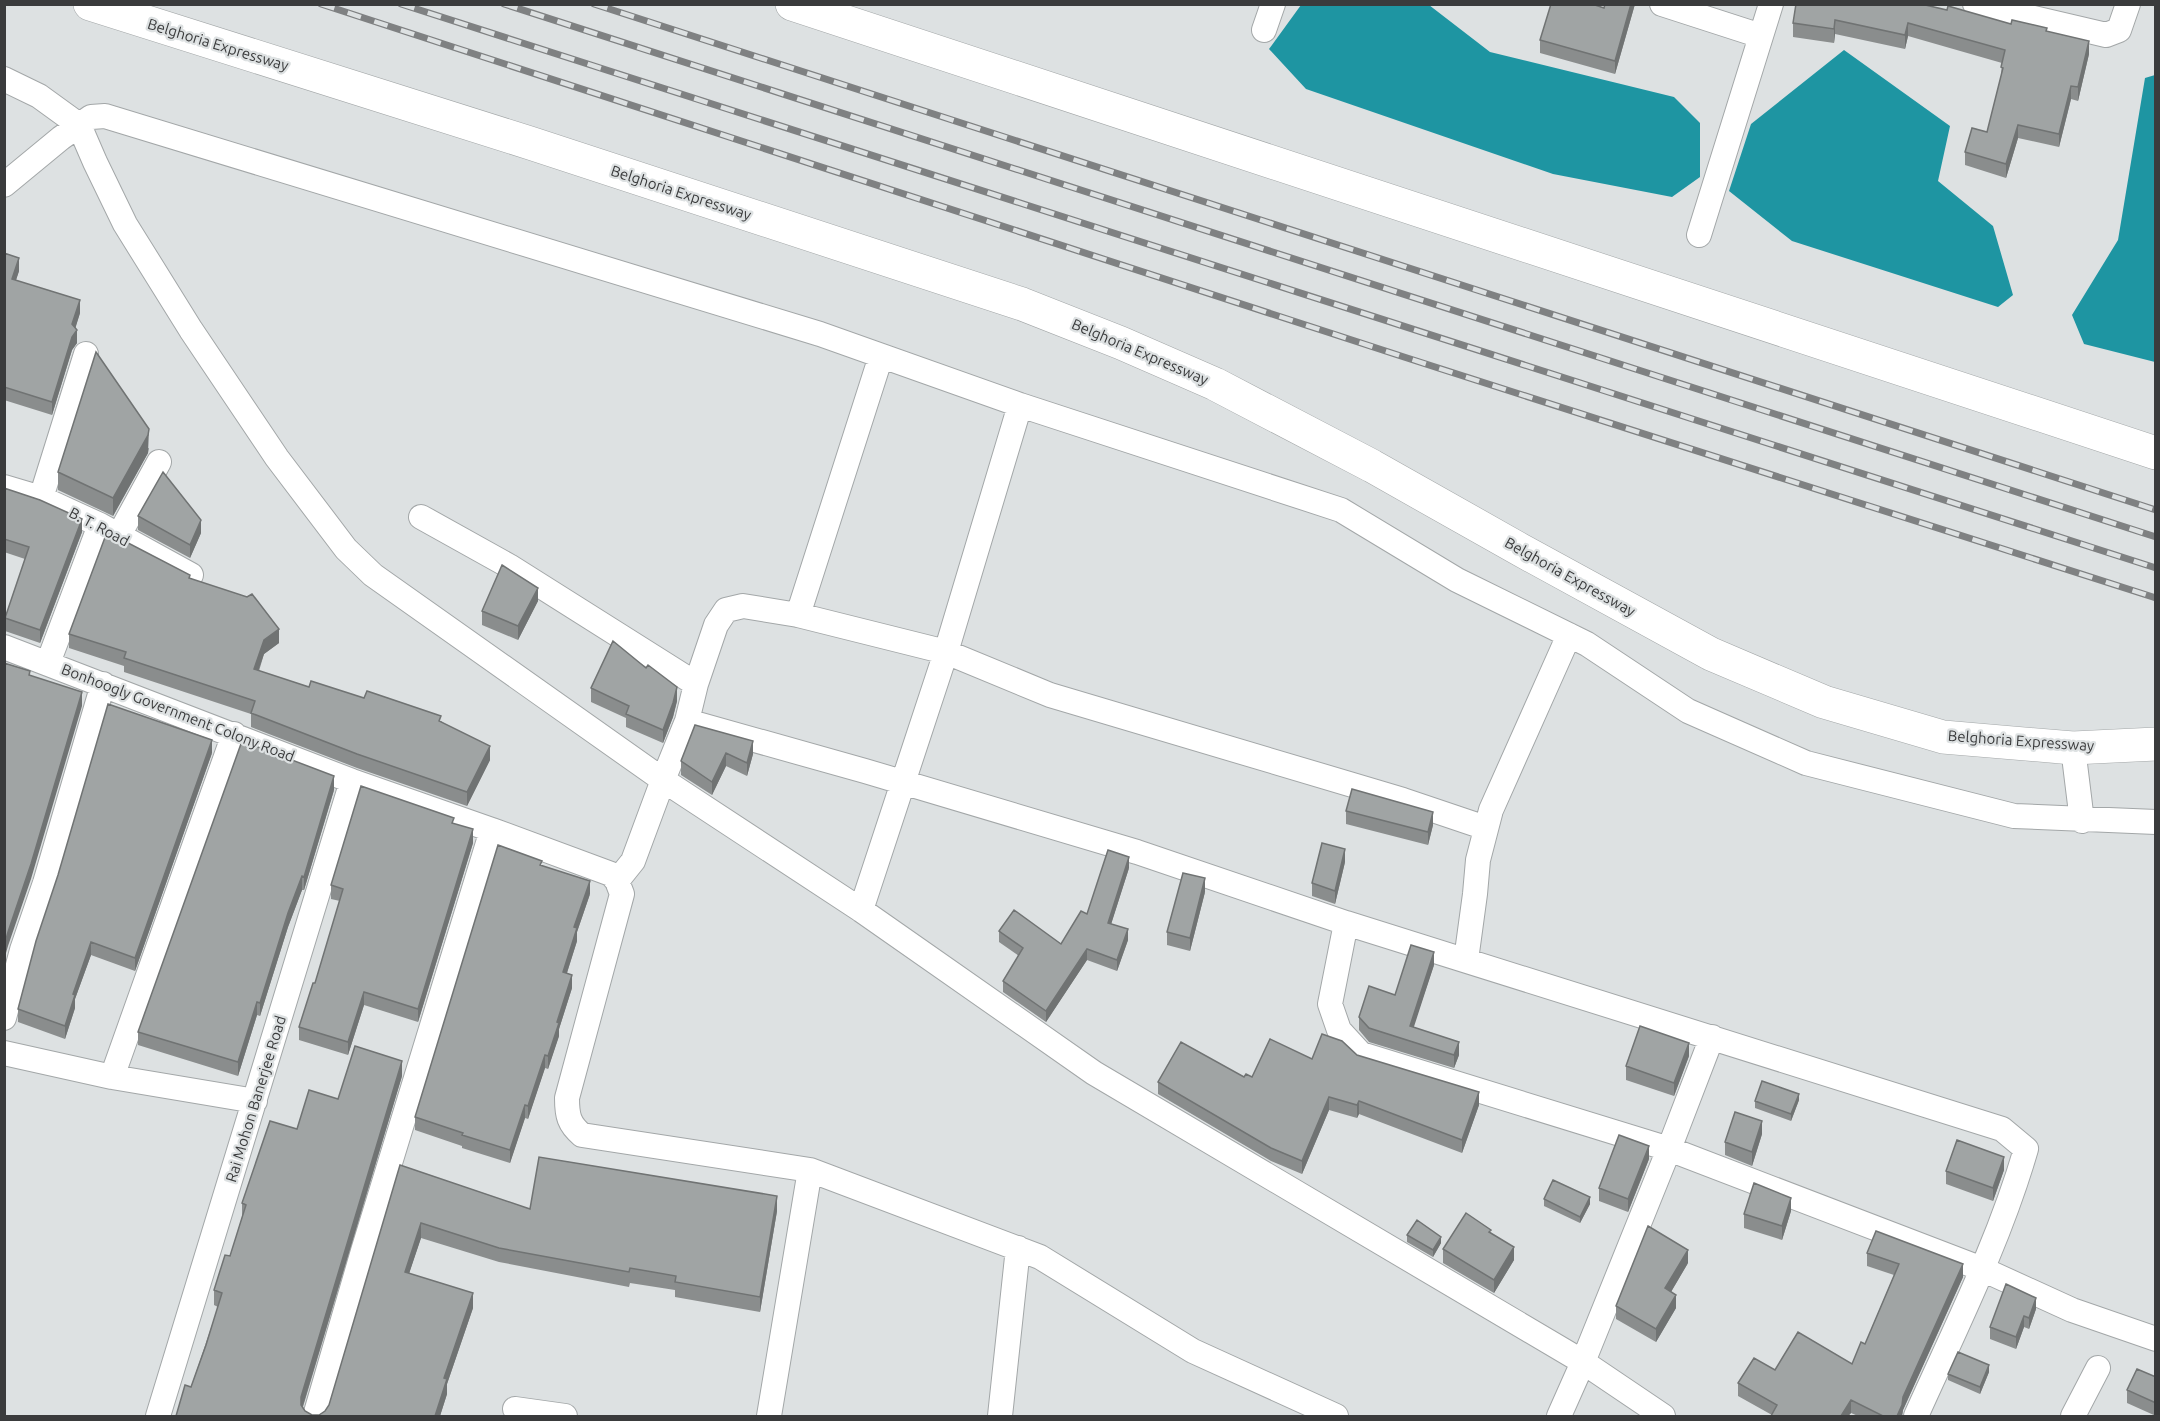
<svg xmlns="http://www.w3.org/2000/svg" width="2160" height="1421" font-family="Ubuntu,sans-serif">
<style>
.water{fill:#1e95a2}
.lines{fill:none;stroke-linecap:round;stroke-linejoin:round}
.street-casing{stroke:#a3a7a8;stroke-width:26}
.highway-casing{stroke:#a3a7a8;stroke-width:34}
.street{stroke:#fff;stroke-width:24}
.highway{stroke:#fff;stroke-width:33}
.rail-casing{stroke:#7f8182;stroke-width:7}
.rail{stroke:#dde1e2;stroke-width:4.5;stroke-dasharray:14;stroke-linecap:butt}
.wall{fill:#8a8d8d}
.shaded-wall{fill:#707373}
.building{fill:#a0a4a4;stroke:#707373;stroke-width:1.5}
.labels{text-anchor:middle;stroke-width:4.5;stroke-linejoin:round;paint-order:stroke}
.street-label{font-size:15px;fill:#3a3b3c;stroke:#dde1e2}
</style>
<rect width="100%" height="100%" fill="#dde1e2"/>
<path class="water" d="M1301,5h128l61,47 184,45 26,26v54l-28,20 -119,-23 -247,-85 -37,-40z
M1844,50l106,76 -12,55 55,45 20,69 -15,12 -206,-66 -63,-50 22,-67z
M2155,75h1l-1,287 -71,-18 -12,-29 46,-75 27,-162z"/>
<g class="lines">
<defs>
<path id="street" d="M1662,4l99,32
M1975,4l131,31 13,-5 9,-26
M1264,30l9,-26
M4,79l35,17 40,29 16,37 30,62 66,106 86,128 69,91 27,26 290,205 24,-59 178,50 272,81 209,71 656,206 24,20c-27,93 -71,180 -110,267
M4,185l57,-47 30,-21 14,-1 715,218 200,71 321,105 116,70 130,64 101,67 118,52 208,53 142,6
M1699,235l72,-231
M4,487l37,11 59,27 91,50
M41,498l45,-144
M421,517l88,49 187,118 -9,37
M118,537l41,-75
M798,615l83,-259
M4,647l348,134 140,49 -129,421 -48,165
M48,663l52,-138
M696,684l20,-59 10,-15 17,-4 55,9 148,37 104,43 353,105 83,28
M2073,748l9,73
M492,830l119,44 6,7 5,13 -55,204c0,18 2,26 15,37l228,35 -41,246
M617,881l16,-20 30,-81 198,130 233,163 489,289 86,-213 43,-112
M861,910l85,-258 74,-247
M1346,923l-16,81 9,26 22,24 308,95 313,120 90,41 84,29
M1466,960l9,-66 3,-34 13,-50 78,-175
M4,1018l18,-68 23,-67 58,-199
M4,1053l108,24 143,24
M112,1077l122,-343
M810,1170l230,87 153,94 143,65
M515,1409l50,7
M158,1416l194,-635
M1000,1416l18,-168
M1559,1416l24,-54 80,54
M2073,1416l25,-48"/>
<path id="highway" d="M90,4l440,139 492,161 99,39 94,41 157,82 147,83 192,105 113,48 119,35 130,11 83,-4
M792,4l1364,449"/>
</defs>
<use href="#street" class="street-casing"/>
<use href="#highway" class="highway-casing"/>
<use href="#street" class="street"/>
<use href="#highway" class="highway"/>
<defs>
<path id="rail" d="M321,4l1083,353 752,241
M401,4l1755,564
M504,4l1652,533
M594,4l1562,506"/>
</defs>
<use href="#rail" class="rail-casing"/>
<use href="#rail" class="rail"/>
</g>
<path class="wall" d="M1605,4h30l-20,70 -75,-21v-13l64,-32z
M1796,4l215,20 36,7 42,23 -11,47 -7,-2 -12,48 -41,-9 -12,40 -41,-13v-13l22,-20 14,-56 1,-13 -94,-27 -3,13 -70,-15 -1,9 -41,-6v-14z
M4,253l15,18 -3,9 64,33 -5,15 2,15 -5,7 -20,65 -48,-15z
M149,448l-1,5 -35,63 -55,-26v-18z
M4,488l78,44 -42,111 -35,-12v-13l20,-59 -21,-7z
M138,516l63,17 -11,25 -52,-28z
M190,578l89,65 -15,11 -5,17 50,16 55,11 77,23 49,39 -23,46 -110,-38 -106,-41v-13l-127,-42v-6l-55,-18v-14z
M538,601l-20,39 -36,-15v-14z
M591,688l86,13 -4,16 -10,26 -37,-16v-9l-35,-16z
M695,725l58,29 -6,22 -21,-10 -14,29 -31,-20v-14z
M212,753l-77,218 -44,-16 -16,44v9l-10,31 -47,-17v-13z
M334,790l-30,100h-2l-14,37 -28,89 -3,-1 -19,61 -100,-31v-13z
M1346,811l87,14 -5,20 -82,-21z
M454,823l19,20 -55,179 -54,-17 -16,50 -49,-15v-13l16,-44 25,-82 -9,-2v-14z
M1345,862l-10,42 -23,-8v-13z
M1129,868l-18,56 17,16 -11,31 -30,-11 -41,62 -43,-30v-11l16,-25 -20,-14v-11l62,13z
M1205,892l-15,59 -23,-6v-13z
M590,894l-13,38v9l-10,32 5,15 -13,41v7l-11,33 -3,-1 -17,51 -3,-1 -15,45 -48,-15v-2l-47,-16v-13z
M1434,965l-21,62 46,28 -5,13 -85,-26 -10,-12v-13l36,-22z
M1357,1055l122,50 -17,48 -103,-39 -2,4 -28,-8 -27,64 -31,-13 -113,-67v-12l94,-5z
M1689,1056l-15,40 -48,-16v-14z
M402,1076l-99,331 2,4 7,4h7l6,-4 4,-6 71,-240 130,44 247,2 -17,101 -85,-15v-7l-45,-7 -1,4 -130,-25 -78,-24 -12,35 64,35 -26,76v10l-7,22h-264l15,-29 27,-80 -4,-2v-15l16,-34 12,-39v-14l55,-74 41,-30z
M1799,1100l-8,21 -36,-13v-7z
M1762,1134l-10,32 -27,-11v-13z
M1649,1159l-21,53 -29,-11v-13z
M2004,1170l-11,31 -47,-17v-13z
M1544,1199l46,5 -10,19 -36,-17z
M1791,1211l-9,29 -38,-12v-14z
M1491,1234l23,26 -20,33 -51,-30v-14z
M1407,1235l34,8 -8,14 -26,-15z
M1867,1253l96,24 -60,133 -1,6h-44l-7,-3 -3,3h-77l1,-1 -34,-19v-13l114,-19 13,-20 29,-69 -27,-9z
M1688,1263l-17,29 5,16 -20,34 -40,-23v-13z
M2036,1309l-7,20 -5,-2 -8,22 -26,-10v-12z
M1989,1372l-9,22 -32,-14v-6z
M2156,1377v39l-29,-13v-13z"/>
<path class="shaded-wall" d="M1631,4h4l-20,70v-13z
M1835,20v14l-1,9v-14z
M1908,23v13l-3,13v-14z
M2089,41v13l-11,47v-14z
M2071,86v13l-12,48v-13z
M2018,125v13l-12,40v-14z
M19,258v13l-7,21v-13z
M80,300v13l-7,23 4,-6v13l-5,7 -20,65v-13l20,-78z
M149,429l-1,24 -35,63v-18z
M82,519v13l-42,111v-13z
M201,520v13l-11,25v-13z
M538,588v13l-20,39v-14z
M279,629v14l-15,11 -10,29v-14l10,-29z
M677,687v14l-4,16 -10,26v-13z
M82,692v14l-51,173 -23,67 -4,14v-14l4,-14z
M212,740v13l-77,218v-13z
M753,741v13l-6,22v-13z
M490,746v14l-23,46v-14z
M726,753v13l-14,29v-13z
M334,776v14l-30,100v-13z
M1433,812v13l-5,20v-13z
M473,829v14l-55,179v-13z
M1345,849v13l-10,42v-13z
M1129,857v11l-21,66v-11z
M302,876v14l-14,37 -28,89v-13l28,-90z
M1205,878v14l-15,59v-13z
M590,881v13l-13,38v9l-14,44v-13l11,-45z
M1128,929v11l-11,31v-11z
M91,942v13l-16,44v9l-10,31v-13l8,-32z
M1087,949v11l-41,62v-11z
M1434,952v13l-24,74v-13z
M572,975v13l-13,41v7l-11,33v-13l9,-34z
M364,992v13l-16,50v-13z
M257,1002v13l-19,61v-14z
M1459,1042v13l-5,13v-13z
M1689,1043v13l-15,40v-13z
M545,1055v13l-17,51v-13z
M402,1061v15l-101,336v-15z
M1479,1092v13l-17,48v-13z
M1799,1094v6l-8,21v-7z
M1329,1097v13l-27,64v-13z
M1359,1101v13l-2,4v-13z
M525,1105v13l-15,45v-13z
M1762,1121v13l-10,32v-14z
M1649,1146v13l-21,53v-13z
M2004,1157v13l-11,31v-13z
M777,1196v15l-17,101v-15z
M1590,1197v7l-10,19v-6z
M1791,1198v13l-9,29v-14z
M421,1223v15l-16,48v-14z
M1441,1237v6l-8,14v-7z
M1514,1247v13l-20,33v-13z
M1688,1250v13l-23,39v-14z
M1963,1264v13l-60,133 -1,6h-5l6,-19z
M473,1293v15l-26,76v10l-7,22h-5l9,-38z
M1676,1295v13l-20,34v-13z
M2036,1298v11l-7,20v-11z
M2024,1316v11l-8,22v-12z
M1989,1365v7l-9,22v-7z
M1851,1400v13l-3,3h-7z"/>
<path class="building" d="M1551,4h41l12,4 1,-4h26l-16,57 -75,-21z
M1796,4h125l26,6 1,-4 63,18 1,-4 35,8 -1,3 43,10 -11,46 -7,-1 -12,48 -41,-9 -12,39 -41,-12 7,-24 15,4 16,-64 -2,-1 4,-17 -97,-27 -3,12 -70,-15 -1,9 -41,-6z
M4,253l15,5 -7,21 68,21 -8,24 5,6 -5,7 -20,65 -48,-15z
M96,352l53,77 -1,6 -35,63 -55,-26z
M163,472l38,48 -11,25 -52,-29z
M4,488l36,12 42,19 -42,111 -35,-12 24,-71 -25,-8z
M107,532l83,43 -1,3 58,19 5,-3 27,35 -15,11 -10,29 55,18 2,-6 53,17 3,-7 74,25 -2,5 51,25 -23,46 -110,-38 -106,-41 4,-12 -131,-43 2,-6 -57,-18z
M502,565l36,23 -20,38 -36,-15z
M613,641l33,27 2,-3 29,22 -4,16 -10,27 -37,-16 3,-8 -38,-18z
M4,663l26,8 -1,4 53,17 -51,172 -23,68 -4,14z
M108,704l104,36 -77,218 -44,-16 -18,52 2,1 -10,31 -47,-17 18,-68 22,-66z
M695,725l58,16 -6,22 -21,-10 -14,29 -31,-21z
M242,741l92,35 -30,101 -2,-1 -14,37 -28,90 -3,-1 -19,60 -100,-30z
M361,786l93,32 -2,5 21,6 -55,180 -54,-17 -16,50 -49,-15 14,-44h2l28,-94 -12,-4z
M1352,789l81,23 -5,20 -82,-21z
M1322,843l23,6 -10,42 -23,-8z
M498,845l44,16 -2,4 50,16 -16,46 3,1 -14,44 9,3 -15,47 2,1 -11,33 -3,-1 -17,51 -3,-1 -15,45 -48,-15 1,-2 -48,-16z
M1108,850l21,7 -21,66 20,6 -11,31 -30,-11 -41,62 -43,-30 20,-33 -24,-17 15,-21 47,34 20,-33 6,3z
M1183,873l22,5 -15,60 -23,-6z
M1411,945l23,7 -24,74 49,16 -5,13 -85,-27 -10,-11 10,-31 26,9z
M1640,1026l49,17 -15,40 -48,-17z
M1322,1034l20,7 15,14 122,37 -17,48 -103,-39 -2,4 -28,-8 -27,64 -31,-13 -113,-66 23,-40 63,35 2,-3 6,3 18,-38 42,20z
M355,1046l47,15 -101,336v8l4,6 7,4h7l6,-4 4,-6 71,-240 130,44 9,-52 238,39 -17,101 -85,-15 1,-6 -46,-8 -1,4 -130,-24 -78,-25 -16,49 68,21 -29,85 3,1 -12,37h-259l9,-31 6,2 15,-42 16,-52 -8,-3 11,-35 5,1 16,-51 -4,-2 28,-82 27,8 12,-39 29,9z
M1762,1081l37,13 -8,20 -36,-13z
M1735,1112l27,9 -10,31 -27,-10z
M1619,1135l30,11 -21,53 -29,-11z
M1957,1140l47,17 -11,31 -47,-17z
M1553,1180l37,17 -10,20 -36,-18z
M1754,1183l37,15 -9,28 -38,-12z
M1466,1213l25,17 -2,2 25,15 -20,33 -51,-31z
M1417,1220l24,17 -8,13 -26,-15z
M1648,1226l40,24 -23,38 11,7 -20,34 -40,-23z
M1876,1231l87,33 -60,133 -1,8 -5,11h-14l-32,-16 -10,16h-70l6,-11 -39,-22 16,-25 21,12 23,-38 54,32 9,-22 4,2 34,-80 -32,-11z
M2006,1284l30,14 -7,20 -5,-2 -8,21 -26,-10z
M1958,1352l31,13 -9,22 -32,-13z
M2137,1369l19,8v26l-29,-13z"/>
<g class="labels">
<g class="street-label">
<text transform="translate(218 45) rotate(17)" y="5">Belghoria Expressway</text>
<text transform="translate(681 193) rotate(18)" y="5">Belghoria Expressway</text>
<text transform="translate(1140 352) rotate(23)" y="5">Belghoria Expressway</text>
<text transform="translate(99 527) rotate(28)" y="5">B. T. Road</text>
<text transform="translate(1570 577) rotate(29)" y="5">Belghoria Expressway</text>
<text transform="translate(178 713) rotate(21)" y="5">Bonhoogly Government Colony Road</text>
<text transform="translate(2021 741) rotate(4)" y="5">Belghoria Expressway</text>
<text transform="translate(256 1099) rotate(-73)" y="5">Rai Mohon Banerjee Road</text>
</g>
</g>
<rect width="2160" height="1421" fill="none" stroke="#3a3b3c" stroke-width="12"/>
</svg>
